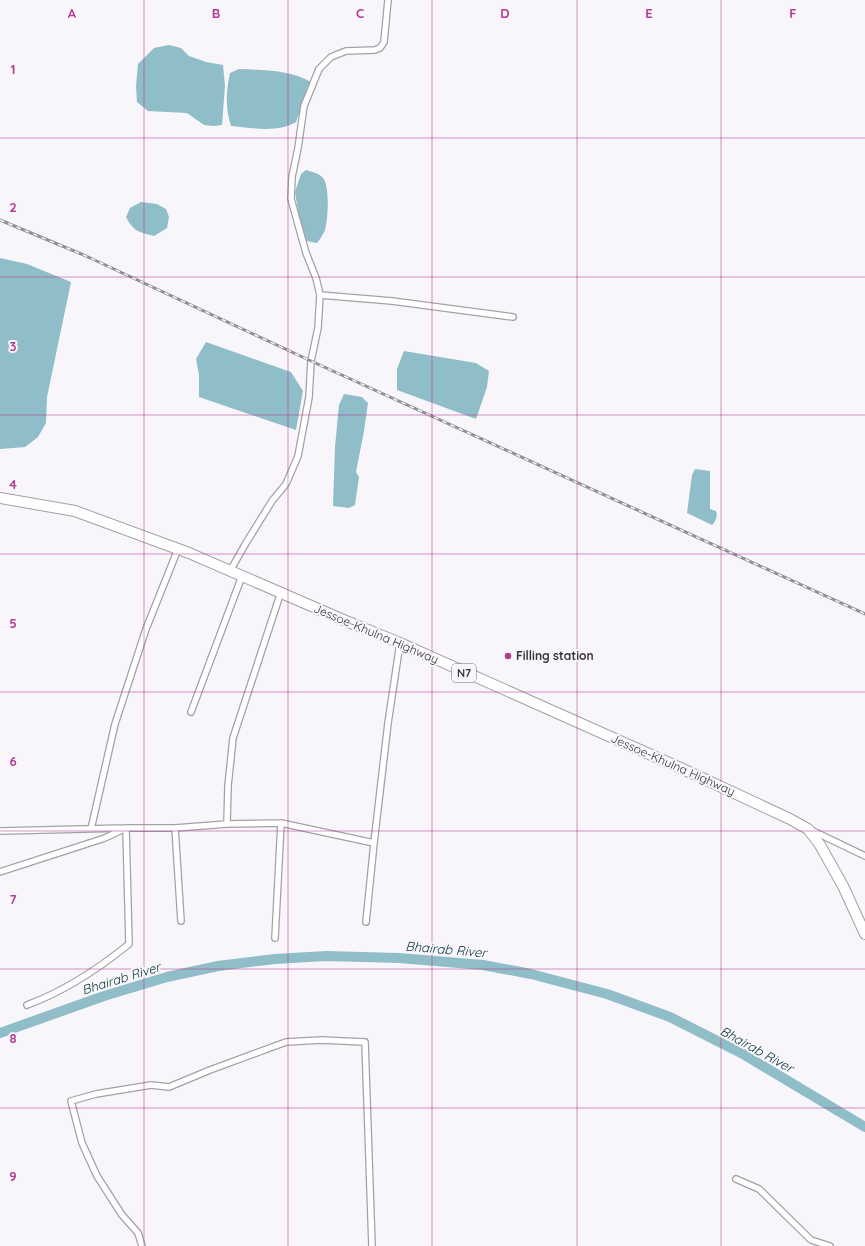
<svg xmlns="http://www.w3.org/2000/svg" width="865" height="1246" font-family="Quicksand,sans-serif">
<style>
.water{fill:#8fbdc8}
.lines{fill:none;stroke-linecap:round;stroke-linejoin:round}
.river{stroke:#8fbdc8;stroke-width:10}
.minor-casing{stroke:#a3a1a6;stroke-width:8}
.trunk-casing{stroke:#a3a1a6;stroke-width:12}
.minor{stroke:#fff;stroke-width:5.5}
.trunk{stroke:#fff;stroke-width:10}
.rail-casing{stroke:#908f92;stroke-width:3}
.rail{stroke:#f8f6fa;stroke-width:1.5;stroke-dasharray:4.5;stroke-linecap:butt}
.grid{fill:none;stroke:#b23c92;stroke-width:1;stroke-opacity:0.55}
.poi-dot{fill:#b23c92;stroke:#f8f6fa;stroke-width:1.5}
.labels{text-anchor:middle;stroke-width:4;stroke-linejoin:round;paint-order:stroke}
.shield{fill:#f8f6fa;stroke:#706f72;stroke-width:1}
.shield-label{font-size:11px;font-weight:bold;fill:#363537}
.street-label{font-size:12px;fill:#363537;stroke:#f8f6fa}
.poi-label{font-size:12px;font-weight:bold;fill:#363537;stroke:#f8f6fa;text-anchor:start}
.water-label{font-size:13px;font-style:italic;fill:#08353e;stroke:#f8f6fa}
.grid-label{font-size:13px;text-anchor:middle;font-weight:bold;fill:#b23c92;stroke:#f8f6fa;stroke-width:4;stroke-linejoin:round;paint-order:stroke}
</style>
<rect width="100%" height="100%" fill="#f8f6fa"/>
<path class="water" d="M169,45l12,3 8,8 17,6 17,3 2,21 -3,39 -9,1 -9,-1 -17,-12 -39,-2 -11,-9 -1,-16 2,-22 16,-16z
M239,69c24,1 51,1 72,13l-15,40c-18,11 -44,6 -65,4 -6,-18 -5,-35 -1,-53z
M306,170c6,2 13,3 17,8 7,8 5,42 2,52 -2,5 -5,9 -8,13l-10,-2 -7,-19 -5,-30 6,-18z
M141,202l16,2 9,5 3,8 -2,11 -13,8c-15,-4 -20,-4 -28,-19l4,-9z
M0,258l27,6 44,18 -24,115 -1,26 -8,14 -13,10 -25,2z
M206,342l85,30 12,19 -7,39 -97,-33v-22l-3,-16z
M404,351l72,12 13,8 -2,16 -11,32 -79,-29v-21z
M344,394l18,3 6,6 -4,28 -8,41 3,5 -4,28 -6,3 -16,-2 2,-59 4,-42z
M695,469l15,2v38l6,2c2,4 0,11 -4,14l-25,-12 5,-38z"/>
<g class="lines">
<path class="river" d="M0,1033l104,-37 63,-19 51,-11 57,-7 51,-3 73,2 84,7 48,9 76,20 63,23 73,37 122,73"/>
<defs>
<path id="minor" d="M320,295l72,6 121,16
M230,571l16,-28 26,-42 14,-17 12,-28 11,-59 2,-36 7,-33 2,-33 -4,-17 -10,-25 -15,-54 1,-22 6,-29 6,-42 15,-37 12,-12 15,-6 29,-1 5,-2 4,-6 4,-42
M191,712l51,-136
M281,823l93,20 14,-120 12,-80
M91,829l24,-105 31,-95 32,-80
M811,830l54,26
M0,831l126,-3 -21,10 -105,34
M181,921l-6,-93 52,-4
M366,922l8,-79
M275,938l6,-115 -54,1 1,-38 5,-48 48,-146
M27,1005c38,-14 70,-35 102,-61l-3,-116h49
M736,1179l23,10 52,51 19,6
M142,1246l-4,-13 -16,-18 -25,-39 -15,-33 -11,-42 25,-7 55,-9 18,2 41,-17 76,-28 35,-2 44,2 7,204"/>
<path id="trunk" d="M0,498l75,13 114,42 157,68 54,22 285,127 105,49 18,10 12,16 23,41 22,48"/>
</defs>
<use href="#minor" class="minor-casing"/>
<use href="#trunk" class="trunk-casing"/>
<use href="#minor" class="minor"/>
<use href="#trunk" class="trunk"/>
<defs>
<path id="rail" d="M0,220l86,36 225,105 554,253"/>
</defs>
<use href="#rail" class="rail-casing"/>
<use href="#rail" class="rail"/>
</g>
<path class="grid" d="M144,0v1246M288,0v1246M432,0v1246M577,0v1246M721,0v1246M0,138h865M0,277h865M0,415h865M0,554h865M0,692h865M0,831h865M0,969h865M0,1108h865"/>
<circle class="poi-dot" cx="508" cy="656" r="4"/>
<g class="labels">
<rect class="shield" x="452" y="664" width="24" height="18" rx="3"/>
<g class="shield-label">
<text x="464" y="677">N7</text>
</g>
<g class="street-label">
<text transform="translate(376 634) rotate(23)" y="4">Jessoe-Khulna Highway</text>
<text transform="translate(673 765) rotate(24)" y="4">Jessoe-Khulna Highway</text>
</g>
<g class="poi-label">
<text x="516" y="660">Filling station</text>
</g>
<g class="water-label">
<text transform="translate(446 949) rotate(5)" y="5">Bhairab River</text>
<text transform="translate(121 978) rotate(-17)" y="5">Bhairab River</text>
<text transform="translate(757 1049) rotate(29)" y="5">Bhairab River</text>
</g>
</g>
<g class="grid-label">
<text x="72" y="18">A</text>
<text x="216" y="18">B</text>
<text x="360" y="18">C</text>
<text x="505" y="18">D</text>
<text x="649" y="18">E</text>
<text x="793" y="18">F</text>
<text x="13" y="74">1</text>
<text x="13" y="212">2</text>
<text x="13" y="351">3</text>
<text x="13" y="489">4</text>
<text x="13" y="628">5</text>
<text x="13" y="766">6</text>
<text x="13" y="904">7</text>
<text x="13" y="1043">8</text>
<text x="13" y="1181">9</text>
</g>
</svg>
